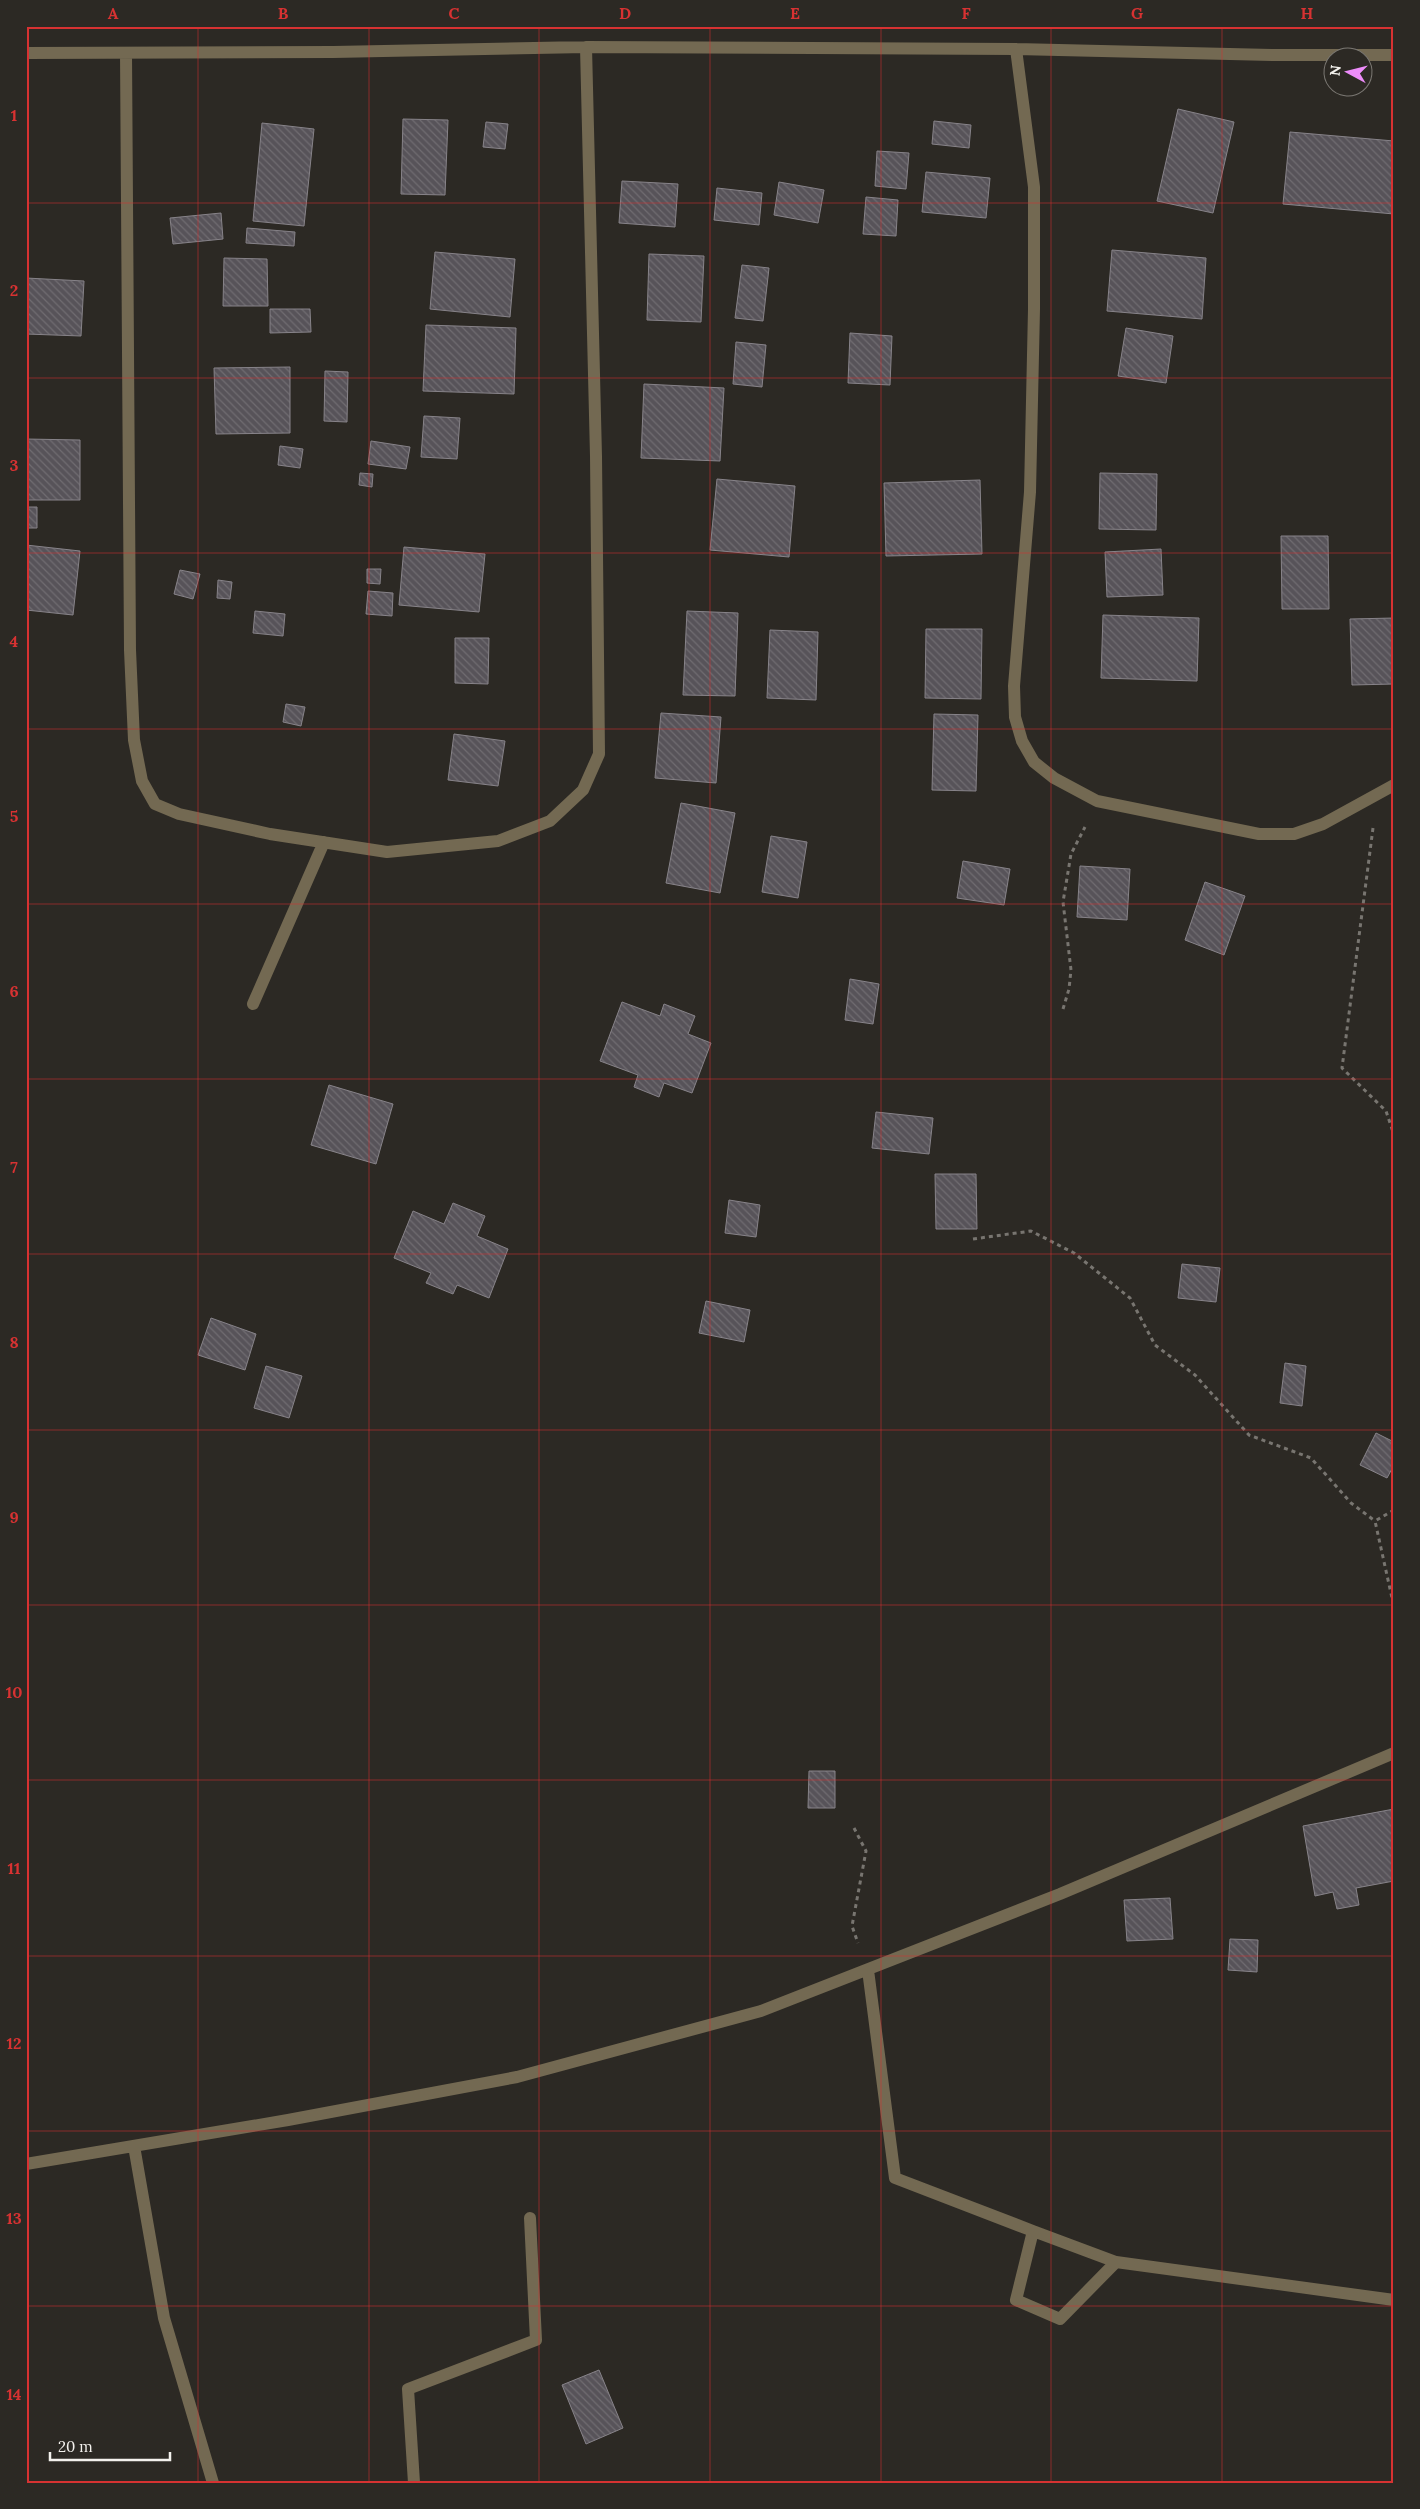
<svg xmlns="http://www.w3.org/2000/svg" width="1420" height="2509" font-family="Lora,serif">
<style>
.building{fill:url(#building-back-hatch);stroke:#878389}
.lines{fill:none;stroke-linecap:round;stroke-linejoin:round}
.path{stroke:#787570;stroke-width:3;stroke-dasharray:4 4;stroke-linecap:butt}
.minor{stroke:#736952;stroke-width:12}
.grid{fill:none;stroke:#d73232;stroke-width:1;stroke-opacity:0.55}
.neatline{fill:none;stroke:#d73232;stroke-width:2}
.grid-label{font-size:16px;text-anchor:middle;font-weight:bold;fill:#d73232}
</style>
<defs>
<pattern id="building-back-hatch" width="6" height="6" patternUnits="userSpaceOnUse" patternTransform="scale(1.25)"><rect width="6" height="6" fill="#575359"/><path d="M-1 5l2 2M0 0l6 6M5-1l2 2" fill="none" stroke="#706c71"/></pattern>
</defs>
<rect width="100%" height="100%" fill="#2c2924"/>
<path class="building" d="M1178,109l56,13 -21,91 -56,-12z
M403,119l45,1 -3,75 -44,-1z
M934,121l37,4 -2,23 -37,-4z
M486,122l22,2 -3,25 -22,-2z
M262,123l52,6 -10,97 -51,-5z
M1290,132l104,9v73l-111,-10z
M877,151l32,2 -3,36 -31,-3z
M926,172l64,6 -4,40 -64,-6z
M622,181l56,3 -3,43 -56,-4z
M779,182l45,8 -6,33 -44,-8z
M717,188l45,5 -3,32 -45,-5z
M866,197l32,3 -2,36 -33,-2z
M221,213l2,26 -50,5 -3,-26z
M247,228l48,4 -1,14 -48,-3z
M1112,250l94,8 -4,61 -95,-8z
M435,252l80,7 -5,58 -80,-8z
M649,254l55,2 -3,66 -54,-2z
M224,258l43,1 1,47h-45z
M742,265l27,3 -6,53 -28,-3z
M26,278l58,3 -3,55 -55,-2z
M270,309h40l1,23 -41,1z
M426,325l90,3 -2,66 -91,-3z
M1126,328l47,8 -7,47 -48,-7z
M850,333l42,3 -2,49 -42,-2z
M736,342l30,3 -4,42 -29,-3z
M290,367v66l-74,1 -2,-66z
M325,371l23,1 -1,50 -23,-1z
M644,384l80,4 -4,73 -79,-3z
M424,416l36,2 -3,41 -36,-2z
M26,439l54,1v60h-54z
M371,441l39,6 -4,22 -38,-5z
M280,446l23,3 -3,19 -22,-3z
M360,473l13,1 -1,13 -13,-2z
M1100,473l57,1 -1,56 -57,-1z
M717,479l78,7 -6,71 -79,-7z
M980,480l2,74 -96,2 -2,-73z
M26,507h11v21h-11z
M1281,536h47l1,73h-47z
M26,545l54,6 -7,64 -47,-5z
M404,547l81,7 -6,58 -80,-7z
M1161,549l2,46 -56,2 -2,-45z
M367,569h14l-1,15 -13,-1z
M180,570l20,4 -7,25 -19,-5z
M218,580l14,2 -2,17 -13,-1z
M368,591l25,2 -1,23 -26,-2z
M255,611l30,3 -2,22 -30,-3z
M687,611l51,2 -3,83 -52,-1z
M1103,615l96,3 -2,63 -96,-3z
M1394,618v66l-42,1 -2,-66z
M926,629h56l-1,70 -56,-1z
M770,630l48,2 -2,68 -49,-2z
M455,638h34l-1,46 -33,-1z
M286,704l19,3 -4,19 -18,-4z
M661,713l60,4 -5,66 -61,-5z
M934,714l44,1 -2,76 -44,-1z
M454,734l51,7 -7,45 -50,-6z
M681,803l54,10 -15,80 -54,-10z
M771,836l36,6 -9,56 -36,-6z
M963,861l47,8 -6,36 -47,-7z
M1080,866l50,3 -3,51 -50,-3z
M1205,882l40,14 -21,59 -39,-15z
M850,979l29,5 -6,40 -28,-4z
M622,1002l38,14 4,-12 31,12 -7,18 23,9 -19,50 -28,-10 -5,14 -25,-10 4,-12 -38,-14z
M329,1085l64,19 -17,60 -65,-19z
M876,1112l57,6 -4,36 -57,-6z
M935,1174h41l1,55h-41z
M729,1200l31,5 -4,32 -31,-4z
M453,1203l32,13 -8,20 31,13 -19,49 -32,-13 -4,9 -27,-11 5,-10 -37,-15 19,-47 31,13z
M1182,1264l38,4 -4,34 -38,-4z
M706,1301l44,9 -6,32 -45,-9z
M211,1318l45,16 -11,36 -47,-15z
M1285,1363l21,3 -4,40 -22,-3z
M266,1366l36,10 -13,42 -35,-10z
M1376,1433l18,9v23l-7,13 -27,-13z
M809,1771h26v37h-27z
M1394,1809v72l-38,7 3,17 -22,4 -4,-17 -18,4 -12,-70z
M1170,1898l3,41 -46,2 -3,-41z
M1230,1939l28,1 -1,32 -29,-2z
M599,2370l24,58 -37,16 -24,-59z"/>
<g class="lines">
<path class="path" d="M1373,828l-31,240 44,43 8,24
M1063,1009l6,-20 2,-19 -8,-68 8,-48 14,-27
M973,1239l58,-8 43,22 56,45 25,47 40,30 54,60 62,23 40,45 24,18
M1394,1510l-19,11 19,86
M854,1828l12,23 -14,75 6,17"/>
<path class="minor" d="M1016,49l18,138v122l-4,183 -16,194 1,31 7,24 12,21 20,16 43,23 162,33h35l29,-10 71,-39
M26,53l307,-1 253,-5 430,2 256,6h122
M126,53l4,597 4,90 8,41 13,23 24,10 91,20 117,18 111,-11 52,-20 33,-31 16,-36 -3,-298 -10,-409
M253,1004l71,-162
M868,1970l27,208 138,53
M134,2146l30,172 49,165
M26,2164l262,-44 229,-43 244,-66 299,-117 334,-141
M1116,2262l-56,57 -44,-19 17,-69 83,31 278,38
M414,2483l-6,-94 128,-49 -6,-122"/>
</g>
<path class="grid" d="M198,26v2457M369,26v2457M539,26v2457M710,26v2457M881,26v2457M1051,26v2457M1222,26v2457M26,203h1368M26,378h1368M26,553h1368M26,729h1368M26,904h1368M26,1079h1368M26,1254h1368M26,1430h1368M26,1605h1368M26,1780h1368M26,1956h1368M26,2131h1368M26,2306h1368"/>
<rect width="1420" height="2509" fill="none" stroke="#2c2924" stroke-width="55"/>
<g transform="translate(1348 72) rotate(277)"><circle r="24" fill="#2c2924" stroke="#7c7974"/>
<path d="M0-4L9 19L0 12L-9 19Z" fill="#ed8cfa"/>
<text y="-8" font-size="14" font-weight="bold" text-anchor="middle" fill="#f3f1ed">N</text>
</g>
<path d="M50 2452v8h120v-8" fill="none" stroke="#f3f1ed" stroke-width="2.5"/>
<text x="58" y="2452" font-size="15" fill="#f3f1ed" stroke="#2c2924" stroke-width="4" paint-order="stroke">20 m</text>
<rect x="28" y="28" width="1364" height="2454" class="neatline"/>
<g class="grid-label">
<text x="113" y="19">A</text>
<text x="283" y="19">B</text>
<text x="454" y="19">C</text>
<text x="625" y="19">D</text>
<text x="795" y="19">E</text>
<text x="966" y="19">F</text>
<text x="1137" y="19">G</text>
<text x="1307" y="19">H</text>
<text x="14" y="121">1</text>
<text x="14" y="296">2</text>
<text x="14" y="471">3</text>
<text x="14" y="647">4</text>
<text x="14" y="822">5</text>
<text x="14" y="997">6</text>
<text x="14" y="1173">7</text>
<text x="14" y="1348">8</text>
<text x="14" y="1523">9</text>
<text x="14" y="1698">10</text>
<text x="14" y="1874">11</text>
<text x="14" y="2049">12</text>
<text x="14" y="2224">13</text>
<text x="14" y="2400">14</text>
</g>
</svg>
